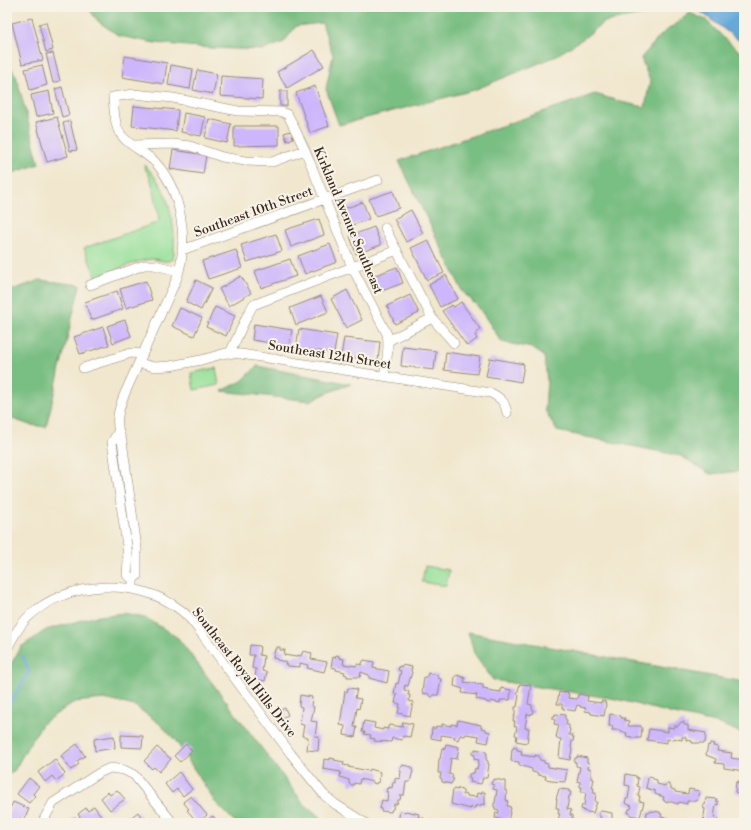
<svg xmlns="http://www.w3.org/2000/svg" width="751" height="830" font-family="'Libre Bodoni',serif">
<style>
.green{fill:#97e09a;stroke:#69855c}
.forest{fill:#79be82;stroke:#5a7450}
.water{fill:#65a8da;stroke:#50697c}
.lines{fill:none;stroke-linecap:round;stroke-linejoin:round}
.stream{stroke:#65a8da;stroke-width:2.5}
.building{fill:#cdb6fc}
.minor-casing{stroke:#968876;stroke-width:10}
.minor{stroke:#fff;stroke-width:9}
.labels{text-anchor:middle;stroke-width:4;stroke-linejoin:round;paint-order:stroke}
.street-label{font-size:13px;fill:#3b2a1e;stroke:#f7f3e8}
</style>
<rect width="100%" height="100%" fill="#f7f3e8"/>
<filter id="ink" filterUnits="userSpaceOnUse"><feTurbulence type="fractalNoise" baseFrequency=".025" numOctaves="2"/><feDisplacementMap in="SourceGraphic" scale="8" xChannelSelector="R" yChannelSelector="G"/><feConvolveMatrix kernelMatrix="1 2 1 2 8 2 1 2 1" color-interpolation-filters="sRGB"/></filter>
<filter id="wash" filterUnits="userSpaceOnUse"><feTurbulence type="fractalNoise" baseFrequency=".012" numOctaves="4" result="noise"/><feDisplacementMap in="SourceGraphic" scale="16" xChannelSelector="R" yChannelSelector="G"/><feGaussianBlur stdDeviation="0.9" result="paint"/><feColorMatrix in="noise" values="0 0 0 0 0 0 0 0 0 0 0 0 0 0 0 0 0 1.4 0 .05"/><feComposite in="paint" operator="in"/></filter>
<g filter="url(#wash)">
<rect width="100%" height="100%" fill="#f1e7ce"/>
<path class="green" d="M144,164c8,9 15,17 20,28 8,17 13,49 9,67 -8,5 -13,0 -21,0 -15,1 -39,13 -54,18l-3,-2 -11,-27 75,-26c-1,-12 -5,-35 -10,-47 -2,-4 -5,-6 -5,-11z
M216,368l3,17 -25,5 -3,-17z
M425,566l24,4 -3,16 -24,-4z"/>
<path class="forest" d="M87,7h570l-14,8 -39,7 -20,16 -30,19 -80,33 -135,35 -13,-36 7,-34 -11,-32 -26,3 -12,16 -20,8 -54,-2 -55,-5 -36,-7 -20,-14z
M690,13l16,7 20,20 18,15v416l-34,3 -29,-18 -124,-25 -12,-21 2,-30 -3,-24 -12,-8 -30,-6 -23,-34 -16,-16 -64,-131 196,-67 30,9 20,4 5,-26 -9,-23 20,-23z
M7,63l9,12 23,89 -32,11z
M40,280l40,5 -34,142 -16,-2 -23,-8v-125z
M257,366l94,18 -22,8 -19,9 -88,-10 20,-10z
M123,613l22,4 33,21 126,166 24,19h-92l-21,-21 -39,-61 -16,-17 -25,-18 -31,-7 -30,3 -31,21 -14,21 -15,27 -7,5v-105l14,-24 25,-17 47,-13z
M468,632l276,50v52l-24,-10 -50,-11 -54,-14 -123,-19 -19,-27z"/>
<path class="water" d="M694,7h37l13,9v28z"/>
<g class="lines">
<path class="stream" d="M7,709l22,-37 -6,-16"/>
</g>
<g id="blocks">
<path class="building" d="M32,18l11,42 -21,4 -10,-41z
M46,22l7,28 -7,2 -7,-28z
M314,50l10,16 -37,22 -10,-16z
M53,53l7,28 -7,2 -7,-29z
M125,56l42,7 -3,21 -42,-7z
M42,65l5,20 -17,5 -5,-21z
M171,65l22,4 -3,20 -22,-4z
M197,70l20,4 -4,20 -20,-4z
M221,76l42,3 -1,20 -42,-3z
M315,86l14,40 -19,7 -14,-40z
M62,87l7,28 -7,2 -7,-28z
M49,91l4,22 -17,4 -5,-22z
M280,91h7v15h-7z
M134,106l44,4 -2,21 -44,-5z
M184,113l21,4 -4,19 -20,-4z
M57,117l11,39 -21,6 -11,-40z
M209,119l22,5 -4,19 -22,-5z
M70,121l7,29 -7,1 -7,-28z
M234,126h45v19l-45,1z
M291,131l2,7 -6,3 -3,-8z
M173,150l33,5 -3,19 -33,-5z
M393,191l6,17 -23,8 -7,-17z
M363,202l6,17 -22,8 -6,-17z
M411,210l12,23 -17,9 -12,-23z
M319,219l5,16 -33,12 -6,-17z
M374,227l7,18 -25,9 -6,-18z
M276,234l6,17 -35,11 -6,-17z
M428,240l16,33 -17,7 -16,-32z
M330,244l7,18 -32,12 -7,-18z
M236,250l6,18 -34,11 -6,-18z
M290,259l6,17 -35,12 -6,-17z
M397,267l6,16 -24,9 -6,-16z
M446,275l12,24 -18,8 -11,-22z
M241,276l10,17 -22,13 -10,-17z
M196,280l16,8 -11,22 -15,-8z
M146,281l6,19 -26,8 -6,-19z
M347,290l15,30 -16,8 -15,-29z
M117,291l6,18 -32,11 -6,-18z
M410,295l9,18 -24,11 -8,-18z
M321,296l7,16 -32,13 -6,-17z
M461,302l20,28 -5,3v2h-1l2,4 -10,7 -25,-35 10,-6 2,2z
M215,307l20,9 -9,20 -20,-9z
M180,308l22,10 -8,18 -22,-10z
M125,320l6,16 -18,7 -6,-17z
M254,324l38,6 -3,16 -37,-6z
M103,327l6,18 -29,9 -6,-17z
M299,329l38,6 -3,18 -38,-5z
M344,338l36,4 -2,19 -37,-5z
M403,347l33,4 -2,19 -33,-4z
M446,352l34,5 -3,17 -33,-4z
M490,358l34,6 -3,18 -35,-6z
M250,645l10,1 -1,9 5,1 -2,15 5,1 -2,9 -10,-2 1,-10 -4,-1 2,-13h-5z
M277,647h3v3h5l-1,5 12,2v-2l5,1 2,-5 9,2 -1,6 16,3 -3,10 -17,-4 1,-3 -8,-2v4l-13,-1v-1l-2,-1 1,-2 -9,-2v-1l-4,-1 2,-9h2z
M336,655l3,1v2l5,1 -1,5 13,2 1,-2 4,1 3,-5 10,2 -1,6 16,3 -2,12 -18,-5v-3l-8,-3 -1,5h-13v-2l-3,-1 1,-2 -9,-2v-2l-5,-1 2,-10 2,1z
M402,665l10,2 -1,4 1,1 -4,14 -3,-1 -1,5 5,1 -1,4h2l-1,6 4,1 -3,14 -12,-3 2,-9 -5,-1 2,-9h-3l2,-11 2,1 3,-13 -3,-1 1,-4 2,1z
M428,673l10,2v3l3,1 -3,16h-5l-1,2 -3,-1v-2l-7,-1 2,-16h3z
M457,675l8,3 -1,4 19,3v3l5,1 -1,1 14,2v-4l10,2 -1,10h-10v3l-9,-2 -1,2 -4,-1v-1l-10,-2 1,-4 -15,-2 1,-4 -9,-3 1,-10h2z
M520,684l11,1 -3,19 4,1v4l2,1 -1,4 -2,-1v2l-4,-1 -2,14h4l-2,15 -11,-2 1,-5 -2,-1 2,-8 -3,-1 1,-5h-2l1,-5h1v-9h2l2,-12 -2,-1z
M348,688l9,1 -2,9 6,1 -2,10 -2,-1 -3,19h3l-2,10 -11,-2 1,-9 -5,-1 5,-34 2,1z
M564,691l4,1 -1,1 2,1 -1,4 9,1 1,-4 2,-1 8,2 -1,5 14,2v-2h4v2l1,1 -2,12 -13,-2v-2l-6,-1 1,-3 -6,-1 1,-1 -4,-1 -2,6 -12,-2 1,-1h-2v-4h-5l2,-12 5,1z
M300,695l12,2 -1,9 3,1 -3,14 6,1 -2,14 4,1 -1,14 -11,-1 1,-13 -6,-1 2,-11 -4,-1 2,-17 -3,-1z
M285,708l3,7 -6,3 -4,-7z
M555,714l10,1v4l2,1 -1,5h3v4h1l-1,6h4l-1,2h2l-1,4h-1l-1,7 1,1 -2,11 -11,-2 2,-19h-4v-2h-1l3,-12 -5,-1 1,-4 -2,-1v-3h2z
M610,714l11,2v2h4l-1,2 5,1 -1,5h13l1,2 -1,10h-10l1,-1 -6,-1 1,-3 -6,-1v-2h-9l1,-4h-4z
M458,720l23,5v3l5,1v2l4,1 -2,11 -10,-2 1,-5 -13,-2 -1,2 -5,-1 -2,5 -4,-1 1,-2 -14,-2v5l-10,-2 1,-10h4v-2l6,1v-3l9,2v-2l6,1z
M364,721l11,2 -1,5 9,2v-2l5,1v-3l2,-1 12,2 1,-5 10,2 -3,13 -7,-1 -1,4 -10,-2 -1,4 -17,-1 1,-2 -5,-1 1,-3 -7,-1 1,-2h-3z
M681,722h3v3h4v5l18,3 -1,10h-13v-2l-6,-1v-3h-4v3l-9,-2v2l-6,-1v4l-20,-3 2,-11 19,3v-5l6,1v-2h4z
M121,735l22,1 -1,12 -21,-1z
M114,736l1,12 -20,3 -1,-12z
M710,743l4,1 -1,2 5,1 -1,4 15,2 -1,5 13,2v11l-20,-3v-4l-9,-1 1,-4 -10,-4 2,-10 1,1z
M77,744l8,12 -8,5 2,3 -8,6 -10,-14z
M186,744l6,7 -12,11 -6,-6z
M446,744l13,3 -2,12 -6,-1 -2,16 4,1 -1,4h2l-3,5 -9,-2v-3l-2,-1 1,-5h-3l1,-14h1l2,-11 3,1z
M157,747l14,12 -12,13 -5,-5 -2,2 -8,-8z
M514,747l3,1v2l5,1 -1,4 14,2v-2l4,1 1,4 4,1v2l4,1v3l19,3 -2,12 -14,-1 1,-1 -7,-1 1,-3 -8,-1v-2l-6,-1v-3l-13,-4v-3l-8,-1 1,-12h1z
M475,749l10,2v1l2,1 -1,7 2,1v3h1l-2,14h-4l-2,6 -11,-2 1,-4h-2v-4l5,-1 1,-5 2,1 2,-9 -5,-1 1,-4 -3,-1 1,-3h2z
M577,756l10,2v4l2,1 -1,5 3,1v9l3,1 -2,9h2l-1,5h3l-1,9h2l-4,11 -10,-2 1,-1 -3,-1 1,-4 2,1 2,-14h-5l1,-5h-2v-5l-3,-1 3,-14 -4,-1v-4h-2l1,-4h2z
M330,758l5,1 -1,1 10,2 -1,3 6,1 -1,1 21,4 1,-2 10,3 -1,11 -2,-1 -1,2 -3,-1v-1l-13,-3 -1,5 -5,-1v2h-4l-1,-2v-3l-9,-3 1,-5 -18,-3 1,-10 6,1z
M55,759l10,15 -9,7 -4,-5 -7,6 -7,-10z
M402,765l10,2v3l1,1 -3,11h-4l-2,13h-3l-1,5h-2l-1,4h-3l-1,5h-1l-1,3 -10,-1v-2h-1l2,-9 5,1 1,-9h-2l1,-4 2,1v-2l3,1 1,-6 2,1v-5l5,1 1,-8 -2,-1 1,-3h2z
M179,772l13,17 -9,7 -6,-7 -5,4 -7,-9z
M626,774l10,2v2h2l-1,8 3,1 -2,9h2l-1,5 5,1 -4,15 -10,-2v-2h-2l1,-4h2l1,-3 -7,-3 1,-4h2l2,-13 -5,-1z
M649,776l4,1v2l4,1v4l8,2 1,-2h3v2l2,1v2l4,1v2l13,2 1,-5 10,2 -2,10h-10v3l-8,-2 -1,2 -10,-3v2l-3,-1v-1l-2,-1 1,-3 -9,-3v-3l-9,-3 2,-10h1z
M29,778l10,8 -6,8 2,2 -6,7 -12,-9z
M494,779l11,2v10h2l-1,9 2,1 -1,5h3v2h1l-3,13 -13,-3 1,-6 3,1v-3l-4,-1v-2h-1v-4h1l2,-13 -4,-1 1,-4 -3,-1 1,-3h2z
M738,781h4v2l2,1v12l-9,-4 1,-10 2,1z
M458,788l5,3v4l4,-1v2l9,1 1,-4 4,1 1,-2h3v13l-4,-1 -1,2 -4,-1 -1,3 -4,-1v2l-20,-5 2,-15 5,1z
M559,789l10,1v2h2l-1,4h-1l-2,13 4,1 -1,5h2v4l2,1 1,3 -18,-1 3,-8h-2l1,-6h-3l1,-9h-1z
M117,790l8,9 -15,11 -9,-12 7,-6 2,3z
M191,796l16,19 -9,8 -11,-13 2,-1 -6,-7z
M706,798l11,1 -1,2h2v4l-2,-1 -2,14 4,1v4l-15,-1 2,-13 -2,-1 1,-4 1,1z
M13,802l16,7 -5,11 -4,-2 -2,5 -11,-1v-7z
M94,806l7,10 -10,7h-7l-6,-9 8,-6 2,3z
M400,811l5,1 1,-1 13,3 -1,3 6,1 -1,2h9v3h-34z
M601,811l11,2v10l-12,-2 1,-4 -2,-1v-4z
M651,811l9,1v2h2l-1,3 10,3 -1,3 -24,-1 1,-10h4z
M138,812l6,9 -1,2h-17l-1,-1z
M213,816l5,7h-14z
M75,817l4,6h-13z"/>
</g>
</g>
<g filter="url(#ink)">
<use href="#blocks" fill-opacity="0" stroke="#968876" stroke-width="1"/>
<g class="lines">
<defs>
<path id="minor" d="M133,145l39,-1 18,2 32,11 23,4 27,1 33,-12
M385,228l47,90 22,25
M182,250l196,-70
M90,285l54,-20h10l25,6
M388,341l44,-23
M230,353l16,-35 7,-13 144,-55
M139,363l15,4 16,-1 31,-6 25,-7 15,1 250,39c10,5 14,9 16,20
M83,368l48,-15 12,1
M118,432l-6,10 15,104 1,15 -1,14 6,4
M133,589v-10l4,-3v-28l-15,-107c-8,-18 -4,-31 3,-48l52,-115c12,-37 5,-87 -22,-116 -11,-11 -30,-18 -37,-32 -4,-10 -4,-23 -5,-33l21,-3 39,4 65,13 44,1 6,3 17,35 47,117 35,67c3,14 -1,28 -3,42
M7,649c5,-10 11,-22 20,-31 39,-38 111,-42 155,-7 5,4 10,10 14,15l95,128 33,41 11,9 30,19
M42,823l11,-20 46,-30 11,-5 14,2 10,5 39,48"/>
</defs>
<use href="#minor" class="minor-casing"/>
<use href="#minor" class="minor"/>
</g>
</g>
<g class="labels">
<g class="street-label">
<text transform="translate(253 211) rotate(-20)" y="5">Southeast 10th Street</text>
<text transform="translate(349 220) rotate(67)" y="5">Kirkland Avenue Southeast</text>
<text transform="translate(330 354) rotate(9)" y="5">Southeast 12th Street</text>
<text transform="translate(245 672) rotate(52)" y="5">Southeast Royal Hills Drive</text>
</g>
</g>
<rect width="751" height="830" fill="none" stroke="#f7f3e8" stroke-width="24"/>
</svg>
